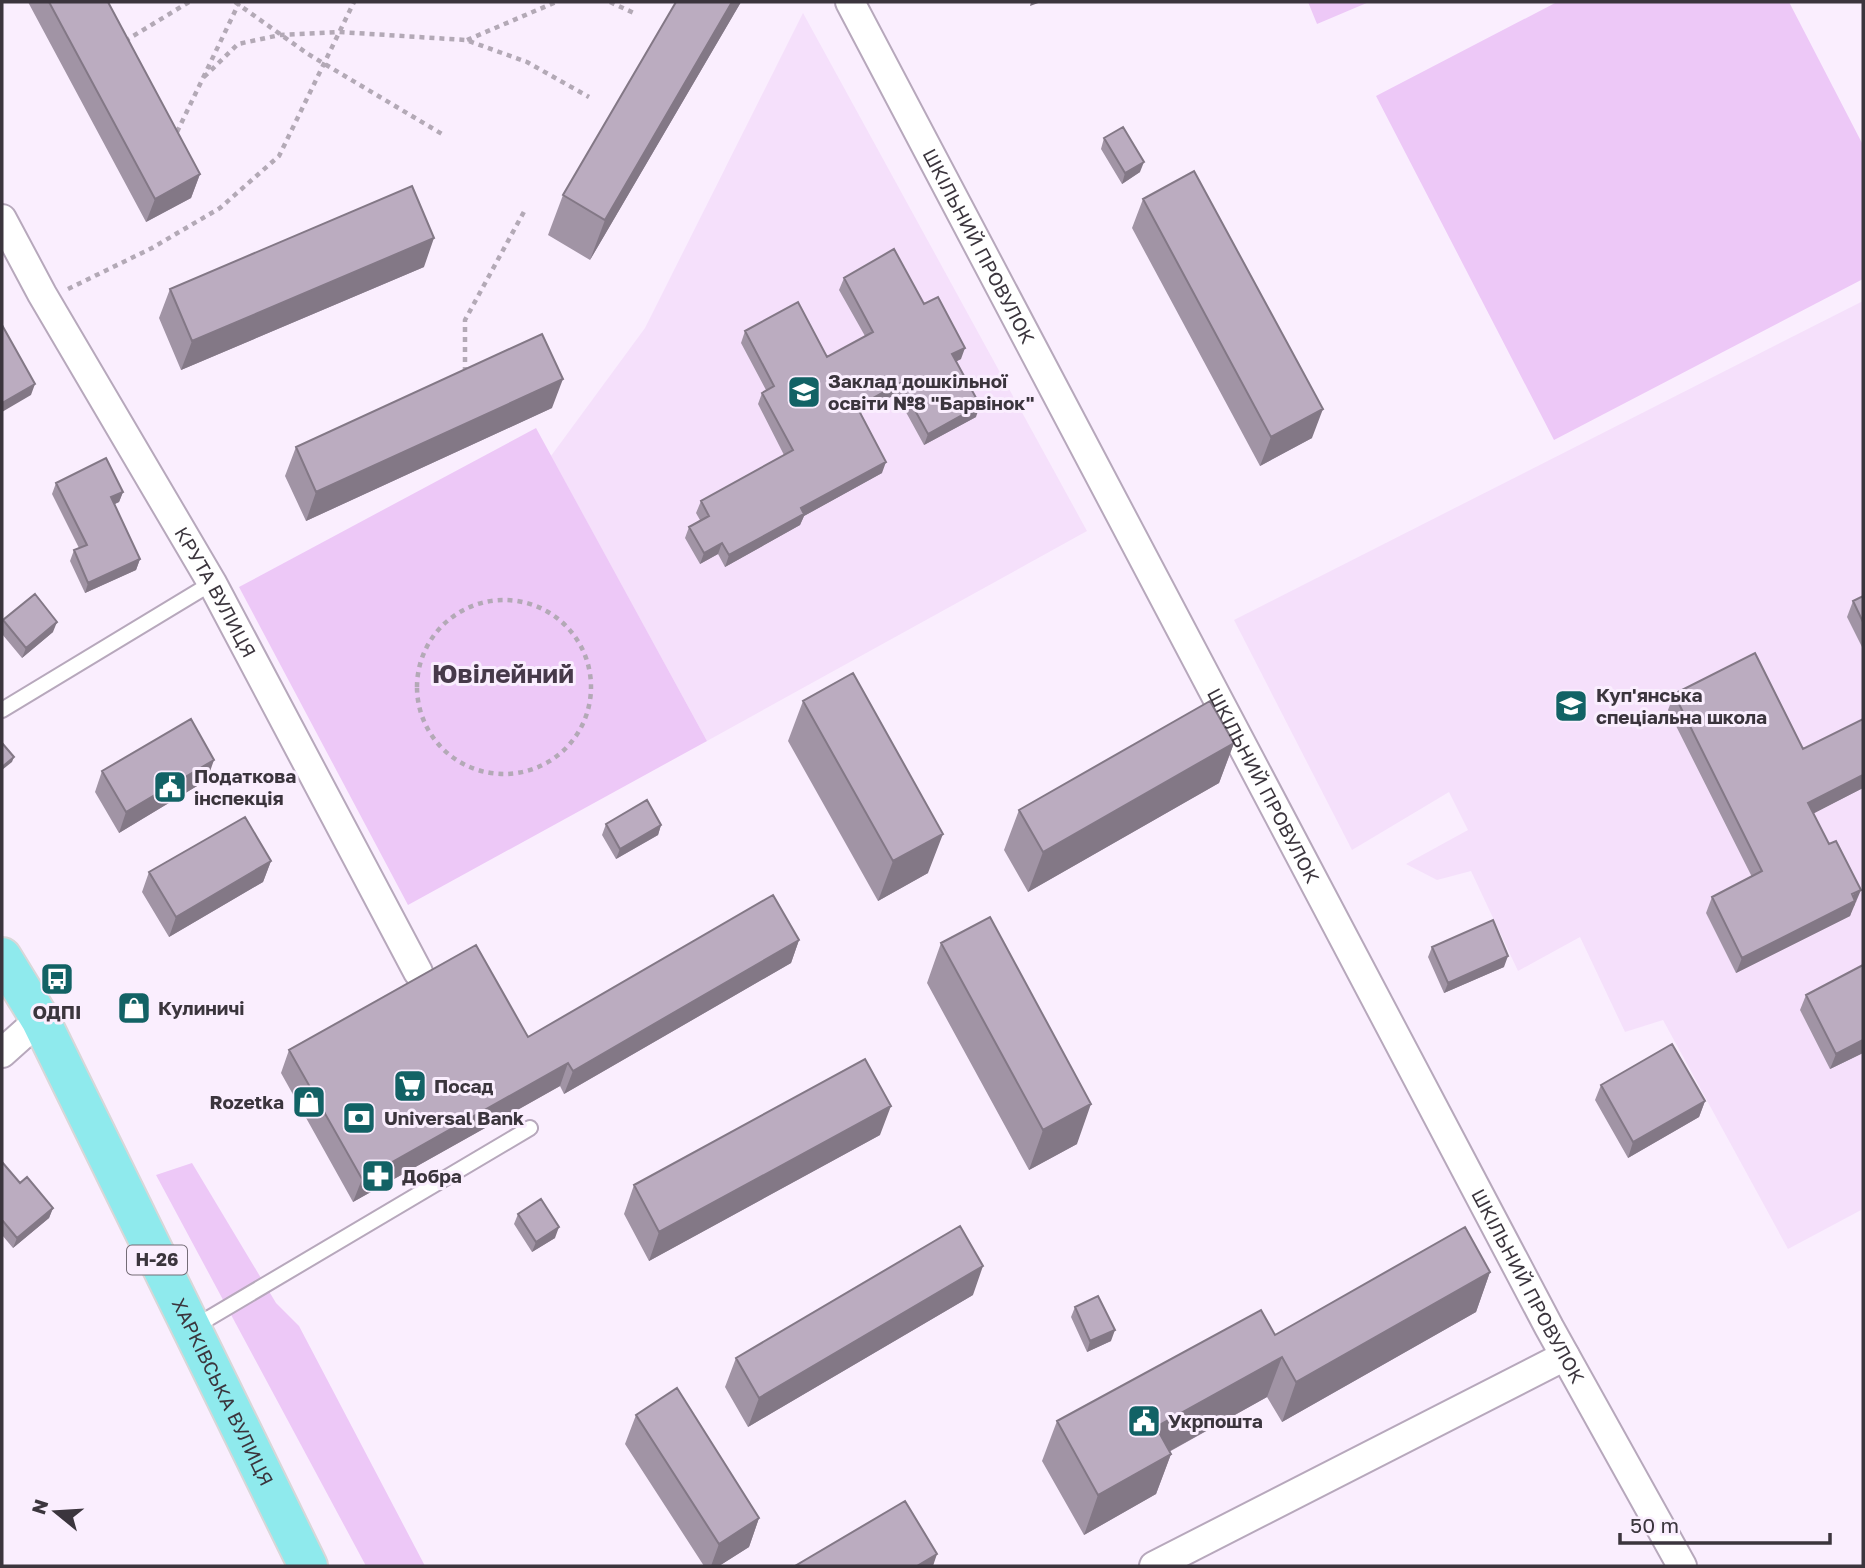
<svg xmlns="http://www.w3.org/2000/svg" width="1865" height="1568" font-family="'Golos Text',sans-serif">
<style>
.built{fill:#f5e0fb}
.green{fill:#edc8f7}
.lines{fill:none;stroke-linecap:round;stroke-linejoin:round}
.service-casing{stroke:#b7a8bc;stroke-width:18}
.minor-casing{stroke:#b7a8bc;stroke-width:32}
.primary-casing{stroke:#d8d7d8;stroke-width:42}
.path{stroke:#b3a9b6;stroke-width:4.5;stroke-dasharray:5 5;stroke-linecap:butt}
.service{stroke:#fff;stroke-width:14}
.minor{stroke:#fff;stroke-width:28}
.primary{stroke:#8feaed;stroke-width:38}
.wall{fill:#a194a5}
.shaded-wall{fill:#837886}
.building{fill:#bbacc0;stroke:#837886;stroke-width:2}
.labels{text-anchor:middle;stroke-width:6;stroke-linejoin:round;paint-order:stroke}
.shield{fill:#faeefe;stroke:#746c77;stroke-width:2}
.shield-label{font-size:18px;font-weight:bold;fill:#3b353d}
.street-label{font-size:19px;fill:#3b353d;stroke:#faeefe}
.poi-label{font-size:19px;font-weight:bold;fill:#3b353d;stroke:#faeefe;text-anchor:start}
.district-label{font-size:26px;font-weight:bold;fill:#473a4a;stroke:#faeefe}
</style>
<rect width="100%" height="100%" fill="#faeefe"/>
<path class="built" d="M803,13l284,518 -380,210 -156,-285 94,-128z
M1863,301v908l-75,40 -125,-229 -38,12 -45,-95 -62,34 -47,-100 -34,9 -31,-16 62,-34 -19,-38 -97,58 -118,-230z"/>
<path class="green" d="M1308,2h61l-52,22z
M1557,2h232l74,143v134l-309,161 -178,-344z
M536,428l171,313 -299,164 -169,-318z
M192,1163l84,140 23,23 126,240h-59l-210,-391z"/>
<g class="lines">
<defs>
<path id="service" d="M2,710l210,-127
M194,1327l336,-199"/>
<g id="minor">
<path id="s1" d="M850,2l699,1325 133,239"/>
<path id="s2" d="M2,219l40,75 170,289 206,389"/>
<path d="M2,1053l38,-34"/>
<path d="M1154,1566l411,-210"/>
</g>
<g id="primary">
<path id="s3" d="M2,957l38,62 268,547"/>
</g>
</defs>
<use href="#service" class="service-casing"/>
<use href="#minor" class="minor-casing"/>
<use href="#primary" class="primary-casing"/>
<path class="path" d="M235,2l73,52 134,80
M610,2l26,12
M467,40l89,-38
M125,41l64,-39
M204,77l34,-33 42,-9 59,-3 127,8 61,22 62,35
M177,132l62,-129
M68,289l84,-41 68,-40 59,-52 75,-154
M465,372v-52l61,-112
M417 687a87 87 0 1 1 174 0a87 87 0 1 1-174 0Z"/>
<use href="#service" class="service"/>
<use href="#minor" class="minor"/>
<use href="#primary" class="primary"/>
</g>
<path class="wall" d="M28,2h80l92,172 -9,24 -45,24z
M676,2h65l-151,258 -42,-25 15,-40z
M1104,138l36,34 -18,12 -21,-35z
M1143,199l169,239 -52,28 -128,-238z
M424,267l-243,103 -22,-52 11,-29z
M844,278l80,26 37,55 -5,2 20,56 -52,28 -28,-51 -36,20 22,59 -78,43 -4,9 -75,42 -7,-13 -18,10 -15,-26 4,-11 11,-7 -4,-7 5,-12 83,-46 -26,-51 4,-11 4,-3 -25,-47 4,-12 82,26 38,-21 -26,-46z
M552,408l-246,113 -21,-45 11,-29z
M56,483l67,9 -4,10 -5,2 26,55 -4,11 -51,23 -15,-32 4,-11 5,-2 -27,-54z
M1863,596v53l-16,-32 6,-16z
M3,620l50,12 -31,26 -20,-24v-9z
M1674,694l129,55 60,-30v69l-50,25 42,92 -2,1 -3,10 -114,57 -30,-60 6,-16 40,-20 -84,-167z
M803,701l125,172 -50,28 -90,-160z
M1234,743l-15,40 -191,109 -24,-42 15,-40z
M102,771l105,9 -88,53 -24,-41z
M606,824l55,1 -3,10 -42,24 -14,-24z
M271,861l-8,21 -94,55 -27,-45 7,-20z
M799,940l-8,23 -227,131 -4,-8 -207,116 -72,-129 8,-23 239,-13z
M941,943l136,201 -48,26 -102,-187z
M1432,947l72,20 -60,26 -16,-36z
M1806,995l57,58 -33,16 -30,-59z
M1601,1085l104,16 -6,16 -71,41 -33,-58z
M880,1135l-231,126 -25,-47 10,-29z
M2,1162l18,21 33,25 -4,10 -36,30 -11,-13z
M518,1214l37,24 -23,14 -18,-28z
M1490,1272l-14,40 -194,110 -15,-25 -98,55 2,2 -15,40 -72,41 -42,-74 15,-40 218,-86z
M973,1295l-225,132 -23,-40 11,-29z
M1075,1307l36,34 -24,11 -16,-35z
M636,1415l123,103 -10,29 -30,19h-15l-79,-122z"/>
<path class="shaded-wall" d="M732,2h9l-151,258 15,-40z
M1031,2h10l-11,4z
M1144,162l-4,10 -18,12 3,-11z
M200,174l-9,24 -45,24 9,-23z
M434,238l-10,29 -243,103 11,-29z
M965,348l-4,11 -13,7 4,-12z
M563,379l-11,29 -246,113 10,-29z
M900,383l-4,11 -44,24 5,-11z
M35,384l-4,11 -29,17v-9z
M980,405l-4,12 -52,28 4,-11z
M1323,409l-11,29 -52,28 11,-29z
M886,462l-4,11 -78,43 -4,9 -75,42 4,-12 72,-47z
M123,492l-4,10 -12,6 4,-11z
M722,543l-4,11 -18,10 4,-11z
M140,559l-4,11 -51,23 3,-10z
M57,622l-4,10 -31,26 4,-10z
M1234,743l-15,40 -191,109 15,-40z
M14,757l-2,5 -10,8v-3z
M214,760l-7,20 -88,53 7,-21z
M1863,775v13l-60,31 5,-16z
M661,825l-3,10 -42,24 4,-10z
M943,834l-15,39 -50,28 15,-40z
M271,861l-8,21 -94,55 7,-20z
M1861,890l-11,26 -114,57 6,-15z
M799,940l-8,23 -227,131 9,-23z
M1508,956l-4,11 -60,26 4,-10z
M1863,1040v13l-33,16 6,-15z
M568,1063l-8,23 -207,116 9,-23z
M1705,1101l-6,16 -71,41 5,-16z
M1091,1104l-14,40 -48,26 14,-40z
M891,1106l-11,29 -231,126 10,-29z
M53,1208l-4,10 -36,30 4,-10z
M559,1227l-4,11 -23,14 4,-10z
M983,1266l-10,29 -225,132 11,-29z
M1490,1272l-14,40 -194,110 14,-40z
M1115,1330l-4,11 -24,11 3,-11z
M1282,1357l-15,40 -126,70 15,-40z
M1171,1454l-15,40 -72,41 14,-40z
M759,1518l-10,29 -30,19h-8l8,-22z
M937,1554l-4,12h-16z"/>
<path class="building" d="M49,2h59l92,172 -45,25z
M676,2h56l-127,218 -42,-25z
M1123,127l21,35 -19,11 -21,-35z
M1194,171l129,238 -52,28 -128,-238z
M412,186l22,52 -242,103 -22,-52z
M894,249l30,55 14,-7 27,51 -13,6 28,51 -52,29 -28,-51 -43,24 29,55 -85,46 3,6 -75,41 -7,-12 -18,10 -15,-26 20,-11 -8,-15 92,-51 -31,-57 12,-7 -29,-55 53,-29 29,55 46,-25 -29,-54z
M2,325l33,59 -33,19z
M542,334l21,45 -247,113 -20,-45z
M106,458l17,34 -12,5 29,62 -52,24 -14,-33 13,-5 -31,-62z
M35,594l22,28 -31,26 -23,-28z
M1863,596v26l-10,-21z
M1755,653l48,96 60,-30v56l-55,28 21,41 7,-3 25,49 -9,4 3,7 -113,57 -30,-61 50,-26 -88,-177z
M853,673l90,161 -50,27 -90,-160z
M1210,701l24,42 -191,109 -24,-42z
M191,719l23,41 -88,52 -24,-41z
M2,743l12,14 -12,10z
M647,800l14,25 -41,24 -14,-25z
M245,817l26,44 -95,56 -27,-45z
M773,895l26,45 -226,131 -5,-8 -206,116 -73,-129 187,-105 52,92z
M990,917l101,187 -48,26 -102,-187z
M1493,920l15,36 -60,27 -16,-36z
M1863,965v75l-27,14 -30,-59z
M1672,1044l33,57 -72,41 -32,-57z
M865,1059l26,47 -232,126 -25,-47z
M2,1162l18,21 7,-6 26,31 -36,30 -15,-18z
M541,1199l18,28 -23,15 -18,-28z
M960,1226l23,40 -224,132 -23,-40z
M1465,1227l25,45 -194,110 -14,-25 -126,70 15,27 -73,41 -41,-74 204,-111 14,25z
M1098,1296l17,34 -25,11 -15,-34z
M677,1388l82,130 -40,26 -83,-129z
M905,1501l32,53 -20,12h-122z"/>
<defs>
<symbol id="school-square" viewBox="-11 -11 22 22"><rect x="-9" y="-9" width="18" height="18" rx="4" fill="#126265" stroke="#faeefe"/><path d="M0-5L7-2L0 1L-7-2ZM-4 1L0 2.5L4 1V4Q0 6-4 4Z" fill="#fff"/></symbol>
<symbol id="civic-square" viewBox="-11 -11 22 22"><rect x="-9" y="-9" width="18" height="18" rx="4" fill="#126265" stroke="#faeefe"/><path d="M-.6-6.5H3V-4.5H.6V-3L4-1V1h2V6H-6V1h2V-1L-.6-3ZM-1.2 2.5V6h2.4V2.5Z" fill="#fff"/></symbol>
<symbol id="bus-square" viewBox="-11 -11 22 22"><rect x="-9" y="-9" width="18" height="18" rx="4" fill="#126265" stroke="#faeefe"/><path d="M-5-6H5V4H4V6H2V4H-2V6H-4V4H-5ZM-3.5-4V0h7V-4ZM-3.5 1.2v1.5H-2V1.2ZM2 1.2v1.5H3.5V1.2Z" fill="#fff"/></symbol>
<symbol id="shop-square" viewBox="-11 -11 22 22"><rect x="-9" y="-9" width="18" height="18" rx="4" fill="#126265" stroke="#faeefe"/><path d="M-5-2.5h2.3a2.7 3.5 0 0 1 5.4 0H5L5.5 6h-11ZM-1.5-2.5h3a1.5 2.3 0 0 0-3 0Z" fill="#fff"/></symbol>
<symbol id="supermarket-square" viewBox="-11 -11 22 22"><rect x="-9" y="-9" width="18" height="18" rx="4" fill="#126265" stroke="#faeefe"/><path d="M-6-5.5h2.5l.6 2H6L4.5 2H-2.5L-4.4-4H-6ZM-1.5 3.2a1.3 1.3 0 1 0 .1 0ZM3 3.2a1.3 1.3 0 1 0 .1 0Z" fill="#fff"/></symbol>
<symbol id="bank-square" viewBox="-11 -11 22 22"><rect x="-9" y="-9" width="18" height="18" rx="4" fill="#126265" stroke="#faeefe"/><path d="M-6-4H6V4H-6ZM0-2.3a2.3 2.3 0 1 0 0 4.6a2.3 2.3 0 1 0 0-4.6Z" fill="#fff"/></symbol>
<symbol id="pharmacy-square" viewBox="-11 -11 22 22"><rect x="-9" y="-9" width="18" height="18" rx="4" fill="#126265" stroke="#faeefe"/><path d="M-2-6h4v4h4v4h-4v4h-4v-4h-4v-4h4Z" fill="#fff"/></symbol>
</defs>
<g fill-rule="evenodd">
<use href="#school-square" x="785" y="373" width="38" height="38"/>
<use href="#school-square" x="1552" y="687" width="38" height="38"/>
<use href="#civic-square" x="151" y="768" width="38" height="38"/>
<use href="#bus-square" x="38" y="960" width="38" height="38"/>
<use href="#shop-square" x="115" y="989" width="38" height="38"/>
<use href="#supermarket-square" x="391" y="1067" width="38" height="38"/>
<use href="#shop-square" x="290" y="1083" width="38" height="38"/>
<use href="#bank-square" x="340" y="1099" width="38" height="38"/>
<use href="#pharmacy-square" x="359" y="1157" width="38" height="38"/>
<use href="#civic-square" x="1125" y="1402" width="38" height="38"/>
</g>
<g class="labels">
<rect class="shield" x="127" y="1245.5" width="60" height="29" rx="5"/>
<g class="shield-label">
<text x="157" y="1266">Н-26</text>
</g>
<g class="street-label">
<text dy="7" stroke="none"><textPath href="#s1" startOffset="276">ШКІЛЬНИЙ ПРОВУЛОК</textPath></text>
<text dy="7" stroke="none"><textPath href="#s2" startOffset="430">КРУТА ВУЛИЦЯ</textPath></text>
<text dy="7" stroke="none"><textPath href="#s1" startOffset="886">ШКІЛЬНИЙ ПРОВУЛОК</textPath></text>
<text dy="7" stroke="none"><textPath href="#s1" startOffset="1452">ШКІЛЬНИЙ ПРОВУЛОК</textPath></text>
<text dy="7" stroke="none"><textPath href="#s3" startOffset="488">ХАРКІВСЬКА ВУЛИЦЯ</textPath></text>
</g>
<g class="poi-label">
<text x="828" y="388">Заклад дошкільної<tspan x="828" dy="22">освіти №8 "Барвінок"</tspan></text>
<text x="1596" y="702">Куп'янська<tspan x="1596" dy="22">спеціальна школа</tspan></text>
<text x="194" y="783">Податкова<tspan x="194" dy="22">інспекція</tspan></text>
<text x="158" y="1015">Кулиничі</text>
<text x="57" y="1019" text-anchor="middle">ОДПІ</text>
<text x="434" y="1093">Посад</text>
<text x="284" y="1109" text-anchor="end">Rozetka</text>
<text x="384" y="1125">Universal Bank</text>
<text x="402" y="1183">Добра</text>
<text x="1168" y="1428">Укрпошта</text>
</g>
<g class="district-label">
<text x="503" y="683">Ювілейний</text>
</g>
</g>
<rect width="1865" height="1568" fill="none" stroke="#3b353d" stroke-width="7"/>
<g transform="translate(56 1512) rotate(288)" stroke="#faeefe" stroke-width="5" paint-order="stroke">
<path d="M0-5L12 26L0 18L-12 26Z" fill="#3b353d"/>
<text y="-10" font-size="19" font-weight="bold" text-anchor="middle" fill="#3b353d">N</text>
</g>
<path d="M1620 1533v10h210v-10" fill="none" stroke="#3b353d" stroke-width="3.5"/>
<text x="1630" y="1533" font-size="21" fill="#3b353d" stroke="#faeefe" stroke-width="5" paint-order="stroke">50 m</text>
</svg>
